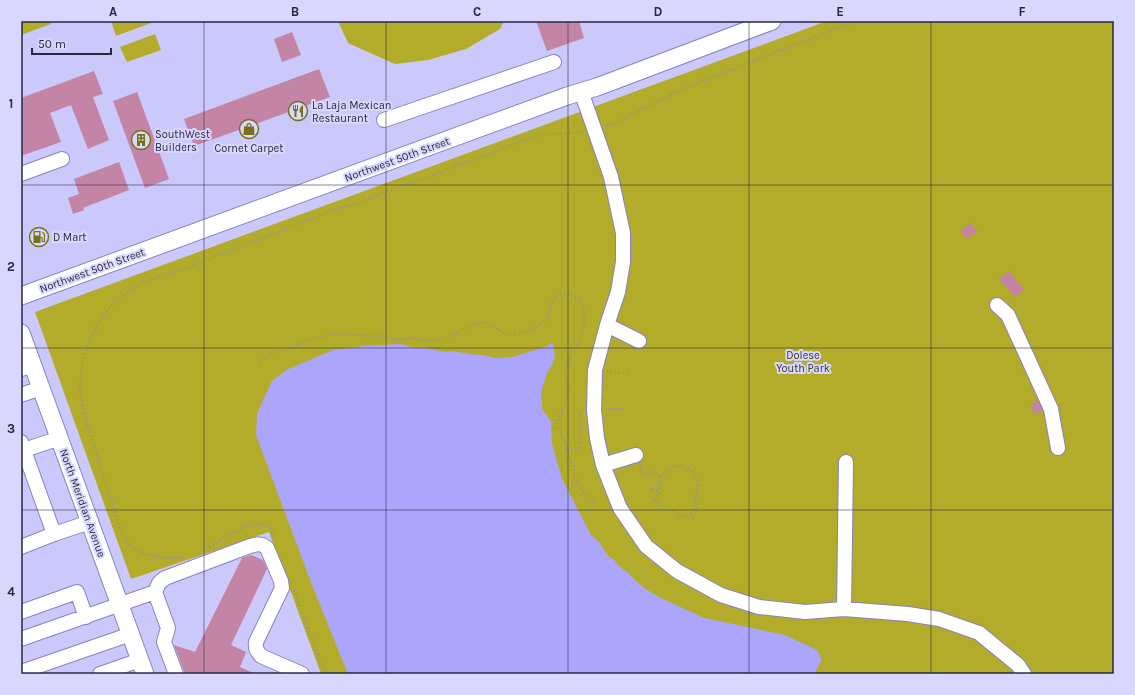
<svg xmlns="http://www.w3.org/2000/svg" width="1135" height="695" font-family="Karla,sans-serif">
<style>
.green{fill:#b2ac2a}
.water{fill:#aca5fc}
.building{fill:#c484a6}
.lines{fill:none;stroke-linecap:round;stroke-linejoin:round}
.minor-casing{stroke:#8783bf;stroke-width:16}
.major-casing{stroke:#8783bf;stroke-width:19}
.path{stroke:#8c8ab2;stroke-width:2;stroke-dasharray:1 3;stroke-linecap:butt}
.minor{stroke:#fff;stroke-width:14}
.major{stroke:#fff;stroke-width:17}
.grid{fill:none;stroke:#2a2841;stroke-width:1;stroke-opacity:0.55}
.labels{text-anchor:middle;stroke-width:4;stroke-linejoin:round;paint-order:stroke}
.poi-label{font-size:11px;fill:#2a2841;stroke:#d9d7fe;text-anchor:start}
.street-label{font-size:11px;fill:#2a2841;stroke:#d9d7fe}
.park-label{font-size:11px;fill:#373720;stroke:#d9d7fe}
.neatline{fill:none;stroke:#2a2841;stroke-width:1.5}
.grid-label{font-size:13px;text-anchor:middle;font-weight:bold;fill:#2a2841}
</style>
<rect width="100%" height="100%" fill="#cbc9fc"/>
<path class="green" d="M21,21h29l1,3 -30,11z
M111,21h40v2l-35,13z
M338,21h166l-4,8 -34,20 -38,11 -33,4 -47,-21z
M827,21h287v653h-793l-52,-142 -138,47 -96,-267z
M155,34l6,16 -34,12 -7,-15z"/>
<path class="water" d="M553,343l2,12 -2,8 -6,10 -6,20 1,16 9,12 1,23 10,35 29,56 8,7 10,15 6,3 1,3 14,12 7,7 10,8 14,8 43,20 81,17 32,15 5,10 -8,14h-466l-36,-89 -56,-150 1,-21 15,-33 14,-11 47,-20 32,-4 35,-2 11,3 14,1 20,4 7,-1 17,3 14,1 13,3 16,-1 33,-10z"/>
<path class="building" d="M536,21h43l5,17 -37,13z
M292,32l9,23 -19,7 -8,-23z
M319,69l11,28 -136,49 -10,-27z
M94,71l9,23 -10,3 16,43 -21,9 -17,-44 -21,8 11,29 -40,14v-58z
M137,92l32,87 -24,9 -32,-87z
M119,162l10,28 -46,18 1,2 -11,4 -5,-16 11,-4 -5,-15z
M971,223l6,8 -10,8 -7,-8z
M1009,271l15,19 -9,7 -16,-18z
M1038,401l5,10 -9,3 -4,-10z
M251,555l12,5 4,9 -36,76 15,7 -6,15 16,7h-71l-11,-29 21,7 47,-94z"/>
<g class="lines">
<defs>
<path id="minor" d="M581,91l30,86 12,56v29l-5,30 -11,33 -12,45 -1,40 3,28 6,27 17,43 26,38 31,25 44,24 38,12 46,5 39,-3 64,5 31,5 40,14 39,32 6,9
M384,120l170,-58
M21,174l41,-15
M997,305l11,10 43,94 7,39
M607,325l32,16
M21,369l12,-4
M21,395l20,-7
M21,442l33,92 -33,13
M21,451l39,-13
M603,465l33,-10
M54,534l36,-12
M844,609l2,-147
M21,612l56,-20 9,25
M21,639l134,-47
M21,672l110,-38
M100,674l40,-14
M176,674l-12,-32 4,-14 -13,-36 4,-9 6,-5 85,-32c7,-2 12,-3 17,2l14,33 1,7 -26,54c-1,7 1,9 5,14l41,18"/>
<path id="major" d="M21,296l546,-200 30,-9 175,-66
M21,333l124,341"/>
</defs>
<use href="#minor" class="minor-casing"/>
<use href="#major" class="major-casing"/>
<path class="path" d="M606,126l13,-5 53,-27 22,-10 163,-63
M260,361l11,-8 16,-4 21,-9 29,-6 46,2 18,4 9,-2 23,3 8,-1 39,-18c10,1 14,6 22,10 15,6 31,0 42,-11 6,-6 6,-19 12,-24 4,-3 11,-4 15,-2 3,1 6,2 8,4 6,6 6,23 4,30 -4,15 -14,28 -18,42 -1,5 2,8 2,12 1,4 0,9 0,12 -1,12 -9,20 -11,32
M607,371l23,3
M606,409h20
M553,427h6c1,6 4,10 6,16 4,8 1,15 9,22l-1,6 10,22 5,1 7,7 -8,8
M561,455l19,-8v-33l2,-2
M640,466c4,12 6,5 14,7 3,1 5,3 7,4
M680,466c13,3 21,11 17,25 0,1 -2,6 -2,6 0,3 1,5 2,7 0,9 -8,11 -15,13l-10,-7h-7l-6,-4 -4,-7 5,-8 -1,-8 2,-6 11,-10z
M572,485l6,-3
M652,489l8,2
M690,515l3,4
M206,549c13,-8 38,-26 54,-25 3,0 6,1 9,2l6,13
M183,557c-16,3 -45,-1 -56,-15 -2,-3 -4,-7 -6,-11l-36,-114 -5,-28 1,-20 7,-25 10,-21 18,-23 25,-17 44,-15 151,-59 21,-6 69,-25 74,-29 40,-14 42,-3
M294,590l25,69 9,15"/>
<use href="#minor" class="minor"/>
<use href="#major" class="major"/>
</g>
<path class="grid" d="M204,21v653M386,21v653M568,21v653M749,21v653M931,21v653M21,185h1093M21,348h1093M21,510h1093"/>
<defs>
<symbol id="restaurant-ring" viewBox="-11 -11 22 22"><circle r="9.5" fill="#d9d7fe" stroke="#777215" stroke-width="1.5"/><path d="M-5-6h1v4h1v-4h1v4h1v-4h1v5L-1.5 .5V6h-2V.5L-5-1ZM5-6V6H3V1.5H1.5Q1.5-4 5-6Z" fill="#777215"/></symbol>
<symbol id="shop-ring" viewBox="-11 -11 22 22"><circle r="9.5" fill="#d9d7fe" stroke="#777215" stroke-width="1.5"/><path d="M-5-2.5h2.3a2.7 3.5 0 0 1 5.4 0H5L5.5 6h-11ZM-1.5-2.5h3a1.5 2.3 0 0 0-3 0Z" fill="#777215"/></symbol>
<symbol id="building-ring" viewBox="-11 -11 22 22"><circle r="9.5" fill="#d9d7fe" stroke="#777215" stroke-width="1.5"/><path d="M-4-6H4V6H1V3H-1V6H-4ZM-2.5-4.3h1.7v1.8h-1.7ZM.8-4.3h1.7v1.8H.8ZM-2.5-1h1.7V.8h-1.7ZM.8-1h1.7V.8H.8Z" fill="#777215"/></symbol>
<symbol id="fuel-ring" viewBox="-11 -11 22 22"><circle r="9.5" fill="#d9d7fe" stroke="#777215" stroke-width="1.5"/><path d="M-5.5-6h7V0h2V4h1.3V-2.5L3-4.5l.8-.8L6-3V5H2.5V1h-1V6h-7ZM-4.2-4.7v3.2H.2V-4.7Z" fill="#777215"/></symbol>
</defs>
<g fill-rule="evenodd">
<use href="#restaurant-ring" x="287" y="100" width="22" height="22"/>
<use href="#shop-ring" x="238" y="118" width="22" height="22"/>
<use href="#building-ring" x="130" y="129" width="22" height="22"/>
<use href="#fuel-ring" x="28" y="226" width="22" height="22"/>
</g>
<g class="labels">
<g class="poi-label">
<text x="312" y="109">La Laja Mexican<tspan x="312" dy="13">Restaurant</tspan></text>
<text x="155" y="138">SouthWest<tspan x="155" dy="13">Builders</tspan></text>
<text x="249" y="152" text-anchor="middle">Cornet Carpet</text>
<text x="53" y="241">D Mart</text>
</g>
<g class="street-label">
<text transform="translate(397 159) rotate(-20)" y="4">Northwest 50th Street</text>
<text transform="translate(92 270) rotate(-20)" y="4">Northwest 50th Street</text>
<text transform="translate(83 503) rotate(70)" y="4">North Meridian Avenue</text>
</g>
<g class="park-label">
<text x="803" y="359">Dolese<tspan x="803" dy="13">Youth Park</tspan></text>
</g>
</g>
<rect width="1135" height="695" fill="none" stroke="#d9d7fe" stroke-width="44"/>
<path d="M32 48v6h79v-6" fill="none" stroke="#2a2841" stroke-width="2"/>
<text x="38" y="48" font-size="12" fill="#2a2841" stroke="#d9d7fe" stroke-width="3" paint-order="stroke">50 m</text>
<rect x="22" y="22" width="1091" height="651" class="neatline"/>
<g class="grid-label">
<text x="113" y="16">A</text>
<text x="295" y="16">B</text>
<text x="477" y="16">C</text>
<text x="658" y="16">D</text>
<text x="840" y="16">E</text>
<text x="1022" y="16">F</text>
<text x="11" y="108">1</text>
<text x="11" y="271">2</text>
<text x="11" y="433">3</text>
<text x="11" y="596">4</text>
</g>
</svg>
